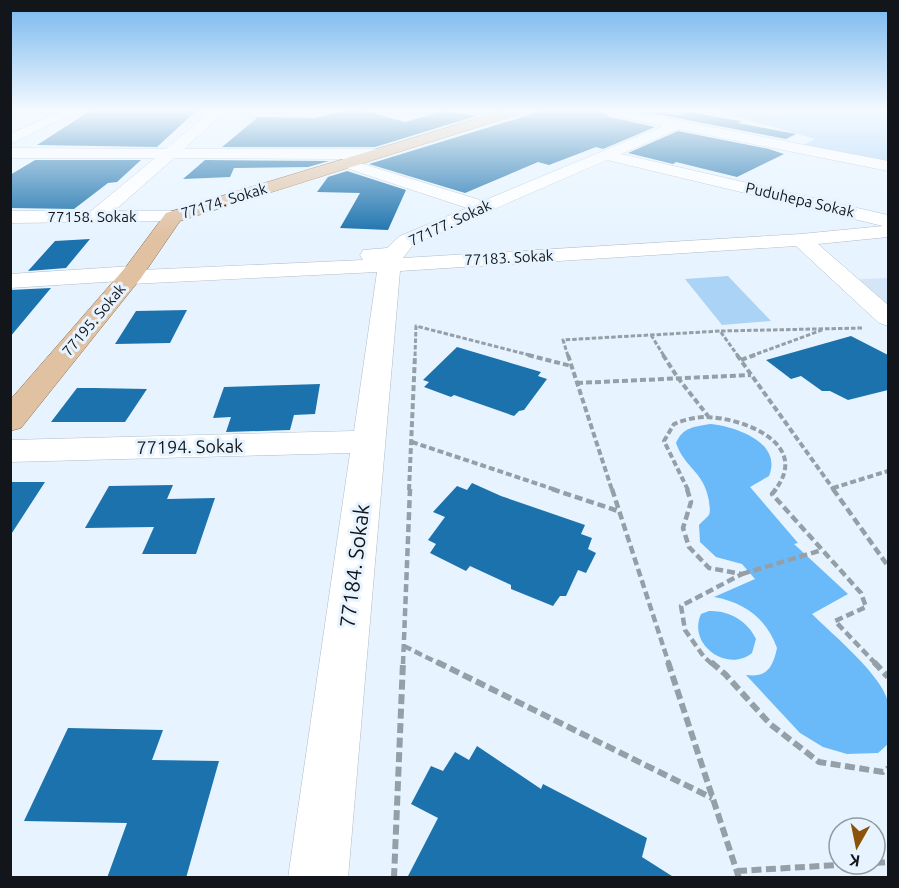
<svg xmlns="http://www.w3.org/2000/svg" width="899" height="888" font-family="Ubuntu,sans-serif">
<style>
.built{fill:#d3e5f6}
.green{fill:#abd3f6}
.water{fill:#6ab9f8}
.building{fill:#1c72ad}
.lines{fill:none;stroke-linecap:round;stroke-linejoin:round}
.minor-casing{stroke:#b0bcc7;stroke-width:1}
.major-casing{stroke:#8b6b4b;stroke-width:1}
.path-far3{stroke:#959fa7;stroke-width:3;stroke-dasharray:4.5 2;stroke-linecap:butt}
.path-far2{stroke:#959fa7;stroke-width:4;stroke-dasharray:6 3;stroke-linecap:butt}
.path-far1{stroke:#959fa7;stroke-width:4.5;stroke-dasharray:8 4;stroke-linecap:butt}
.path{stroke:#959fa7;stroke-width:6;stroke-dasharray:10 4.5;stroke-linecap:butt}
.minor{fill:#fff;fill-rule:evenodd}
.major{fill:#e0c2a3;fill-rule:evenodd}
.labels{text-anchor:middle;stroke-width:6;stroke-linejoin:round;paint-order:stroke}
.far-street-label{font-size:15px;fill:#12161a;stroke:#e7f4ff}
.street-label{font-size:18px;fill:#12161a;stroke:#e7f4ff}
.near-street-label{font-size:21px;fill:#12161a;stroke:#e7f4ff}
</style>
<rect width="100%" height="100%" fill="#e7f4ff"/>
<path class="built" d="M888,278v37l-44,-35z"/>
<path class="green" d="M717,111h171v52l-86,-17 13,-7z
M728,276l43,45 -49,4 -37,-46z"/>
<path class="water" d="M710,424c24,2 73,18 59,52l-19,11 48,56 -4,1 54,50 -36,20c20,20 70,61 76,88 3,12 1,29 0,42l-10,9 -31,1 -24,-7 -23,-14 -54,-58c21,3 27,-8 31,-27 -10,-29 -33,-46 -63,-51l41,-18 -13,-15 -26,-7 -16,-15 -1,-17c3,-3 7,-7 10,-10 2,-5 0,-10 0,-14 -5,-30 -24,-32 -33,-58 7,-16 18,-16 34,-19z
M709,611c19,-1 39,10 47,28l-4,14c-24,20 -65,-8 -51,-39z"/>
<path class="building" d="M90,111h106l-39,36 -120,-2z
M345,111h20l40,11 39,-11 32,5 -101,31h-153l36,-30 56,1z
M542,111h59l8,6 46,10 -52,22 -7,-2 -47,18 -11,-3 -73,31 -96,-29z
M641,111l38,4 8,-3 54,9 -3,2 58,11 -10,5z
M678,131l91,18 15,5 -47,23 -61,-15 -3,2 -45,-11z
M35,160h106l-24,22 -9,1 -34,26 -64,-1v-33z
M205,160l124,1 -21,6 -74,1 -4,9 -47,2z
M347,171l59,19 -18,40 -48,-2 20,-35 -43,-1 11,-15z
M90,239l-24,29 -38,3 27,-30z
M51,288l-41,49v-47z
M187,310l-17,33 -55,1 21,-33z
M851,336l37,19v35l-40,10 -18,-9h-8l-21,-15 -10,3 -25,-19z
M457,347l84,25 -3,4 9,3 -23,31 -5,1 -5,5 -60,-21 -3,2 -27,-10 5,-5 -6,-2z
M320,384l-5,30 -21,1 -4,15 -64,2 5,-15 -18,1 11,-31z
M77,388h17l53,1 -22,33h-74z
M10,482h35l-35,54z
M472,483l29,13 84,29 -4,9 11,4 -4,11 8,4 -10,20 -8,-3 -12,26h-6l-7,10 -42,-17v-4l-41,-19 -4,5 -36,-18 6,-9 -8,-4 17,-23 -12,-5 24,-26 10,4z
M173,485l-6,14 48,-1 -19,56h-54l12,-27 -69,1 24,-42z
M68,728l95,2 -11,30 67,1 -33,117h-79l20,-55 -103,-2z
M477,746l64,43 2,-5 104,54 -5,19 33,21h-268l31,-60 -27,-14 20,-38 12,5 12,-19 14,8z"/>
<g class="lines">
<defs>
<path id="minor" d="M62,111h16l-68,33v-10z
M211,111h14l-41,38h190l5,2 3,3 -3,3 -32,2 136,42 180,-75 -54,-11 -6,-4h26l259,50v10l-210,-42 -57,25 267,61v22l-70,7 70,61v21l-9,-3 -83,-77 -396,25 -52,607h-60l62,-425 -340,9v-22l344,-9 23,-159 -247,12 -9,-3 -111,7v-14l123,-8 9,4 221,-10 -3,-5 3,-5 24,-2 13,-12 67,-28 -127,-42 -2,-3 7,-4 -171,-1 -60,53h59l7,2 3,4 -3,4 -170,2v-12h81l64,-53h-145v-10l156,1zM607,160l276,66 -82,8 -398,24 11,-14z"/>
<path id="major" d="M502,111h19l-2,3 -339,107 -39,57 -120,150 -11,3v-31l115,-132 41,-55z"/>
</defs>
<use href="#minor" class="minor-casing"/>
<use href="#major" class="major-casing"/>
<path class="path-far3" d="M721,331l142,-3
M651,335l13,21
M415,356l1,-30 117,30
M568,356l-5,-16 157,-9 18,25
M751,356l71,-26"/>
<path class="path-far2" d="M528,355l43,11
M568,355l44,135
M663,355l15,23 30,38
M737,355l97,135
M741,360l14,-5
M577,383l174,-8
M412,442l144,48
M833,488l55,-17
M409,490l6,-135
M688,490l-24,-49 10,-17c10,-4 21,-7 32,-7 38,1 105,27 69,73"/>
<path class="path-far1" d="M552,489l66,22
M612,489l57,175
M687,489l4,13 -8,26 6,19 20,21 33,6 -61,32 4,24 19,27 8,7
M776,489l-4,5 89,99 5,14 -31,14 41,43
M833,489l55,77
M742,574l80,-24
M404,646l36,18
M403,664l7,-175"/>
<path class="path" d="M437,662l275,136
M668,662l71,216
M711,662l14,12 45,50 49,38 64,10 5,-4
M874,662l14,15
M875,863l13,-1
M737,871l118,-7
M394,878l9,-216"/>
<use href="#minor" class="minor"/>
<use href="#major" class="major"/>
</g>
<linearGradient id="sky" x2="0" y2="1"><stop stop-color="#75b6ee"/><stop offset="0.47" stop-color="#f4faff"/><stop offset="1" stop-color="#f4faff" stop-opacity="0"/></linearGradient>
<rect width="899" height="235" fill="url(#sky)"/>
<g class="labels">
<g class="far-street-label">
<text transform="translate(800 200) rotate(13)" y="5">Puduhepa Sokak</text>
<text transform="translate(224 201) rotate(-17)" y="5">77174. Sokak</text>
<text x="92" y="222">77158. Sokak</text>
<text transform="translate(450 223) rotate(-25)" y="5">77177. Sokak</text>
<text transform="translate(509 258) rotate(-3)" y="5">77183. Sokak</text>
<text transform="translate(94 320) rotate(-50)" y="5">77195. Sokak</text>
</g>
<g class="street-label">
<text transform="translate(190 447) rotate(-1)" y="6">77194. Sokak</text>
</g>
<g class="near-street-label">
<text transform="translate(355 566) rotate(-83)" y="7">77184. Sokak</text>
</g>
</g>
<rect width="899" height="888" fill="none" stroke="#12161a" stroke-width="24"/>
<g transform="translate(857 846) rotate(189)"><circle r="28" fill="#e7f4ff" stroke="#929ba3" stroke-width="1.5"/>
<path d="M0-4.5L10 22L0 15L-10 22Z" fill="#8b5308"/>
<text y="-9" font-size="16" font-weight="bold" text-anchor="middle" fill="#12161a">K</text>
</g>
</svg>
